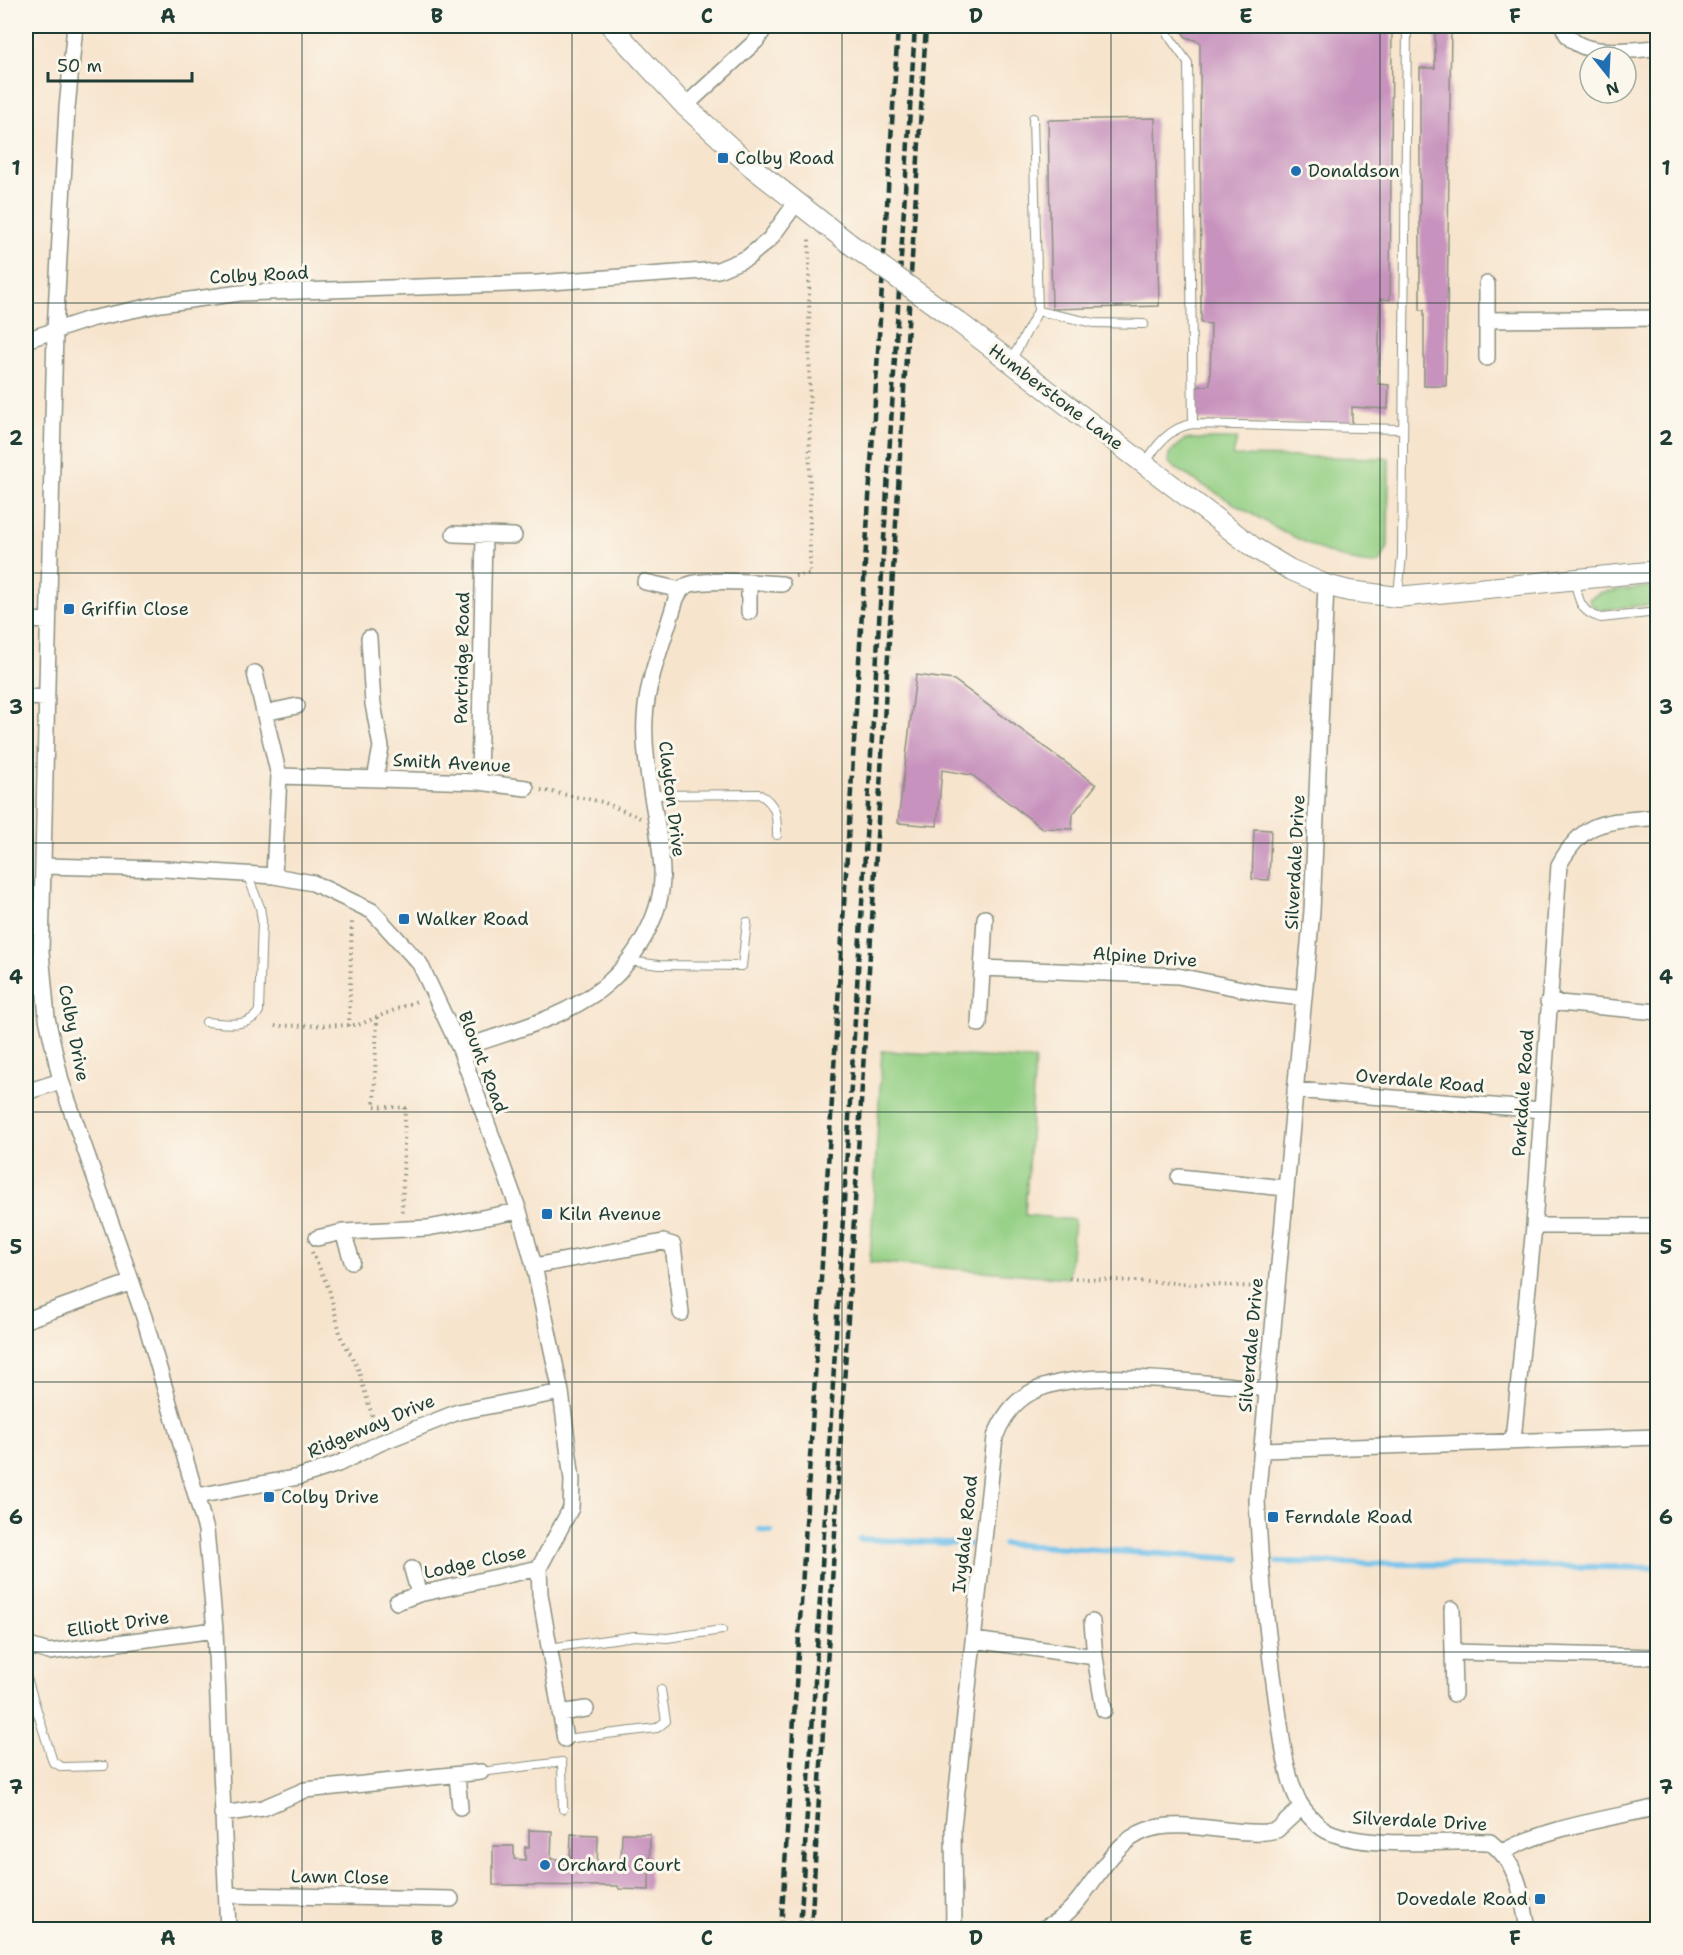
<svg xmlns="http://www.w3.org/2000/svg" width="1683" height="1955" font-family="'Shantell Sans',sans-serif">
<style>
.green{fill:#93cf83;stroke:#59865c;stroke-width:1.5}
.lines{fill:none;stroke-linecap:round;stroke-linejoin:round}
.stream{stroke:#6fc0ea;stroke-width:6}
.building{fill:#c792bd}
.service-casing{stroke:#8b9080;stroke-width:10}
.minor-casing{stroke:#8b9080;stroke-width:18}
.tertiary-casing{stroke:#8b9080;stroke-width:22}
.path{stroke:#8b9080;stroke-width:4;stroke-dasharray:1.5 4.5;stroke-linecap:butt}
.service{stroke:#fff;stroke-width:8}
.minor{stroke:#fff;stroke-width:15}
.tertiary{stroke:#fff;stroke-width:20}
.rail{stroke:#1f3d34;stroke-width:4.5;stroke-dasharray:9 4.5;stroke-linecap:butt}
.tertiary-bridge-casing{stroke:#8b9080;stroke-width:22;stroke-linecap:butt}
.tertiary-bridge{stroke:#fff;stroke-width:20}
.grid{fill:none;stroke:#1f3d34;stroke-width:1.5;stroke-opacity:0.55}
.poi-dot{fill:#1f6fb2;stroke:#fbf7ec;stroke-width:2}
.labels{text-anchor:middle;stroke-width:6;stroke-linejoin:round;paint-order:stroke}
.poi-label{font-size:18px;fill:#1f3d34;stroke:#fbf7ec;text-anchor:start}
.street-label{font-size:18px;fill:#1f3d34;stroke:#fbf7ec}
.neatline{fill:none;stroke:#1f3d34;stroke-width:2}
.grid-label{font-size:20px;text-anchor:middle;font-weight:bold;fill:#1f3d34}
</style>
<rect width="100%" height="100%" fill="#fbf7ec"/>
<filter id="ink" filterUnits="userSpaceOnUse"><feTurbulence type="fractalNoise" baseFrequency=".0167" numOctaves="2"/><feDisplacementMap in="SourceGraphic" scale="12" xChannelSelector="R" yChannelSelector="G"/><feConvolveMatrix kernelMatrix="1 2 1 2 8 2 1 2 1" color-interpolation-filters="sRGB"/></filter>
<filter id="wash" filterUnits="userSpaceOnUse"><feTurbulence type="fractalNoise" baseFrequency=".008" numOctaves="4" result="noise"/><feDisplacementMap in="SourceGraphic" scale="24" xChannelSelector="R" yChannelSelector="G"/><feGaussianBlur stdDeviation="1.35" result="paint"/><feColorMatrix in="noise" values="0 0 0 0 0 0 0 0 0 0 0 0 0 0 0 0 0 1.4 0 .05"/><feComposite in="paint" operator="in"/></filter>
<g filter="url(#wash)">
<rect width="100%" height="100%" fill="#f7e4cd"/>
<path class="green" d="M1185,439h52l-4,17 156,2 -1,89 -8,16c-42,10 -167,-73 -207,-96l-5,-6 1,-7z
M1657,586v18l-57,6 -10,-6 -1,-5 12,-7z
M882,1051l153,9 -10,155 49,5 -5,58 -199,-16z"/>
<g class="lines">
<path class="stream" d="M760,1530l11,1
M860,1539l109,5
M1004,1544l235,15
M1277,1562l381,6"/>
</g>
<g id="blocks">
<path class="building" d="M1178,26h214l-2,274 -10,-1 -2,85 11,1 -1,24 -36,-2v17l-155,-4 -1,-33 14,-2 1,-61 -10,-1 -1,-281 -14,-5z
M1435,26h16l-5,360h-22v-76h-4v-242h15z
M1155,118l4,188 -107,3 -4,-189z
M916,675l38,5 142,105 -23,29 -1,15 -30,-1 -70,-53 -30,-5 -5,56 -39,-3z
M1254,829l17,1 -2,50 -17,-1z
M529,1830l23,1 -1,28h19l1,-25 27,1 -1,35h24l1,-37 28,1 -1,56 -30,-1 -1,-3 -125,-1v-39h21v13l11,1v-13h4z"/>
</g>
</g>
<g filter="url(#ink)">
<use href="#blocks" fill-opacity="0" stroke="#8b9080" stroke-width="1.5"/>
<g class="lines">
<defs>
<path id="service" d="M1168,26v9l20,28 5,361
M1038,311l56,12 50,1
M1011,361l27,-50 -5,-193
M1145,464c11,-19 25,-37 48,-40l209,5
M1575,581c3,19 6,32 26,37l57,-6
M1398,595l4,-40 5,-529
M653,795l106,-1c18,10 18,22 18,41
M629,961l30,4 83,1 5,-44
M206,1022c18,1 43,7 53,-11l3,-90 -2,-14 -13,-33
M549,1648l86,-12 32,2 55,-8
M26,1675l27,87 9,5 42,-1
M565,1739l92,-11 9,-7 -5,-31
M481,1772l81,-10 1,47"/>
<path id="minor" d="M75,26l-8,82 -12,223 -14,621 6,66 14,63 83,236 62,213 9,100 13,300
M1563,26c11,35 66,23 95,22
M685,106l71,-65 10,-15
M1487,284v74
M1487,320l171,-2
M26,340l64,-21 71,-15 79,-11 297,-10 181,-13 29,-12 23,-19 26,-36
M454,534l60,2
M645,582l36,8
M1326,585l-14,326 -55,589c3,69 10,136 20,204 5,31 7,65 20,94 5,11 19,27 30,33 40,19 118,9 163,11 29,22 32,54 38,88
M749,612v-29
M26,620l22,1
M369,638l4,66 8,43 -6,32
M255,673l24,103 -5,100
M26,697l21,1
M264,713l33,-7
M279,776l200,6 47,6
M479,782l5,-247
M44,866l120,3 110,7 39,7 59,28 48,53 40,85 59,162 15,55 27,126 11,88 -1,28 -32,60 1,26 25,145
M982,968l196,8 89,18 37,4
M1548,1002l110,10
M979,1024l6,-106
M460,1049c41,-15 88,-26 126,-50 41,-24 78,-80 76,-128 -2,-51 -20,-102 -17,-153 2,-40 20,-80 31,-119 3,-6 5,-11 12,-14 19,-7 72,-2 94,-1
M1295,1090l247,20
M26,1092l35,-11
M1179,1177l106,11
M1534,1226h124
M343,1232l9,29
M317,1238l26,-6 85,-4 91,-17
M534,1266l129,-24 10,3 8,68
M26,1320l106,-38
M1513,1440l21,-214 25,-361c27,-49 48,-42 99,-48
M1261,1450l397,-13
M197,1496l102,-19 39,-13 42,-21 78,-31 103,-20
M412,1569l7,25
M397,1602l22,-8 120,-26
M1452,1609l2,85
M1092,1622l3,35 9,53
M974,1640l121,17
M26,1645l23,7 166,-22
M1453,1652l205,5
M560,1713l26,-4
M457,1776l3,31
M222,1814l41,-6 42,-18 176,-18
M1503,1852c43,-25 106,-33 155,-45
M227,1895l224,4
M954,1930l-1,-103 42,-390c8,-21 20,-38 41,-47 54,-24 170,-6 230,-1
M1041,1930c6,-4 14,-7 20,-12 30,-23 46,-74 86,-88 34,-12 82,5 119,2l11,-2 25,-23"/>
<path id="tertiary" d="M611,26l74,80 67,61 98,77
M957,321l296,226 36,22 37,16 23,6 49,6 260,-26"/>
</defs>
<use href="#service" class="service-casing"/>
<use href="#minor" class="minor-casing"/>
<use href="#tertiary" class="tertiary-casing"/>
<path class="path" d="M795,576l15,-2 -1,-338
M541,790l62,12 37,16
M377,1017l-3,89 31,2 -3,107
M275,1026l83,-1 61,-25
M349,1026l3,-107
M312,1252l17,37 12,48 16,29 19,62
M1069,1278l191,9"/>
<use href="#service" class="service"/>
<use href="#minor" class="minor"/>
<use href="#tertiary" class="tertiary"/>
<path class="rail" d="M781,1930l117,-1904
M800,1930l115,-1904
M811,1930l115,-1904"/>
<defs>
<path id="tertiary-bridge" d="M850,244l107,77"/>
</defs>
<use href="#tertiary-bridge" class="tertiary-bridge-casing"/>
<use href="#tertiary-bridge" class="tertiary-bridge"/>
</g>
</g>
<path class="grid" d="M302,26v1904M572,26v1904M842,26v1904M1111,26v1904M1380,26v1904M26,303h1632M26,573h1632M26,843h1632M26,1112h1632M26,1382h1632M26,1652h1632"/>
<g class="poi-dot">
<rect x="717" y="152" width="12" height="12" rx="3"/>
<circle cx="1296" cy="171" r="6"/>
<rect x="63" y="603" width="12" height="12" rx="3"/>
<rect x="398" y="913" width="12" height="12" rx="3"/>
<rect x="541" y="1208" width="12" height="12" rx="3"/>
<rect x="263" y="1491" width="12" height="12" rx="3"/>
<rect x="1267" y="1511" width="12" height="12" rx="3"/>
<circle cx="545" cy="1865" r="6"/>
<rect x="1534" y="1893" width="12" height="12" rx="3"/>
</g>
<g class="labels">
<g class="poi-label">
<text x="735" y="164">Colby Road</text>
<text x="1308" y="177">Donaldson</text>
<text x="81" y="615">Griffin Close</text>
<text x="416" y="925">Walker Road</text>
<text x="559" y="1220">Kiln Avenue</text>
<text x="281" y="1503">Colby Drive</text>
<text x="1285" y="1523">Ferndale Road</text>
<text x="557" y="1871">Orchard Court</text>
<text x="1528" y="1905" text-anchor="end">Dovedale Road</text>
</g>
<g class="street-label">
<text transform="translate(259 275) rotate(-3)" y="6">Colby Road</text>
<text transform="translate(1056 397) rotate(37)" y="6">Humberstone Lane</text>
<text transform="translate(462 658) rotate(-89)" y="6">Partridge Road</text>
<text transform="translate(452 763) rotate(3)" y="6">Smith Avenue</text>
<text transform="translate(672 799) rotate(83)" y="6">Clayton Drive</text>
<text transform="translate(1295 862) rotate(-87)" y="6">Silverdale Drive</text>
<text transform="translate(1145 957) rotate(4)" y="6">Alpine Drive</text>
<text transform="translate(74 1033) rotate(79)" y="6">Colby Drive</text>
<text transform="translate(483 1062) rotate(69)" y="6">Blount Road</text>
<text transform="translate(1420 1081) rotate(5)" y="6">Overdale Road</text>
<text transform="translate(1523 1093) rotate(-86)" y="6">Parkdale Road</text>
<text transform="translate(1251 1345) rotate(-85)" y="6">Silverdale Drive</text>
<text transform="translate(371 1426) rotate(-23)" y="6">Ridgeway Drive</text>
<text transform="translate(965 1534) rotate(-84)" y="6">Ivydale Road</text>
<text transform="translate(475 1562) rotate(-12)" y="6">Lodge Close</text>
<text transform="translate(118 1624) rotate(-8)" y="6">Elliott Drive</text>
<text transform="translate(1420 1821) rotate(3)" y="6">Silverdale Drive</text>
<text transform="translate(340 1877) rotate(1)" y="6">Lawn Close</text>
</g>
</g>
<rect width="1683" height="1955" fill="none" stroke="#fbf7ec" stroke-width="66"/>
<g transform="translate(1608 75) rotate(162)"><circle r="28" fill="#fbf7ec" stroke="#a3ada2" stroke-width="1.5"/>
<path d="M0-4.5L10 22L0 15L-10 22Z" fill="#1f6fb2"/>
<text y="-9" font-size="16" font-weight="bold" text-anchor="middle" fill="#1f3d34">N</text>
</g>
<path d="M48 72v9h144v-9" fill="none" stroke="#1f3d34" stroke-width="3"/>
<text x="57" y="72" font-size="18" fill="#1f3d34" stroke="#fbf7ec" stroke-width="4.5" paint-order="stroke">50 m</text>
<rect x="33" y="33" width="1617" height="1889" class="neatline"/>
<g class="grid-label">
<text x="168" y="23">A</text>
<text x="437" y="23">B</text>
<text x="707" y="23">C</text>
<text x="976" y="23">D</text>
<text x="1246" y="23">E</text>
<text x="1515" y="23">F</text>
<text x="16" y="175">1</text>
<text x="1666" y="175">1</text>
<text x="16" y="445">2</text>
<text x="1666" y="445">2</text>
<text x="16" y="714">3</text>
<text x="1666" y="714">3</text>
<text x="16" y="984">4</text>
<text x="1666" y="984">4</text>
<text x="16" y="1254">5</text>
<text x="1666" y="1254">5</text>
<text x="16" y="1524">6</text>
<text x="1666" y="1524">6</text>
<text x="16" y="1794">7</text>
<text x="1666" y="1794">7</text>
<text x="168" y="1945">A</text>
<text x="437" y="1945">B</text>
<text x="707" y="1945">C</text>
<text x="976" y="1945">D</text>
<text x="1246" y="1945">E</text>
<text x="1515" y="1945">F</text>
</g>
</svg>
